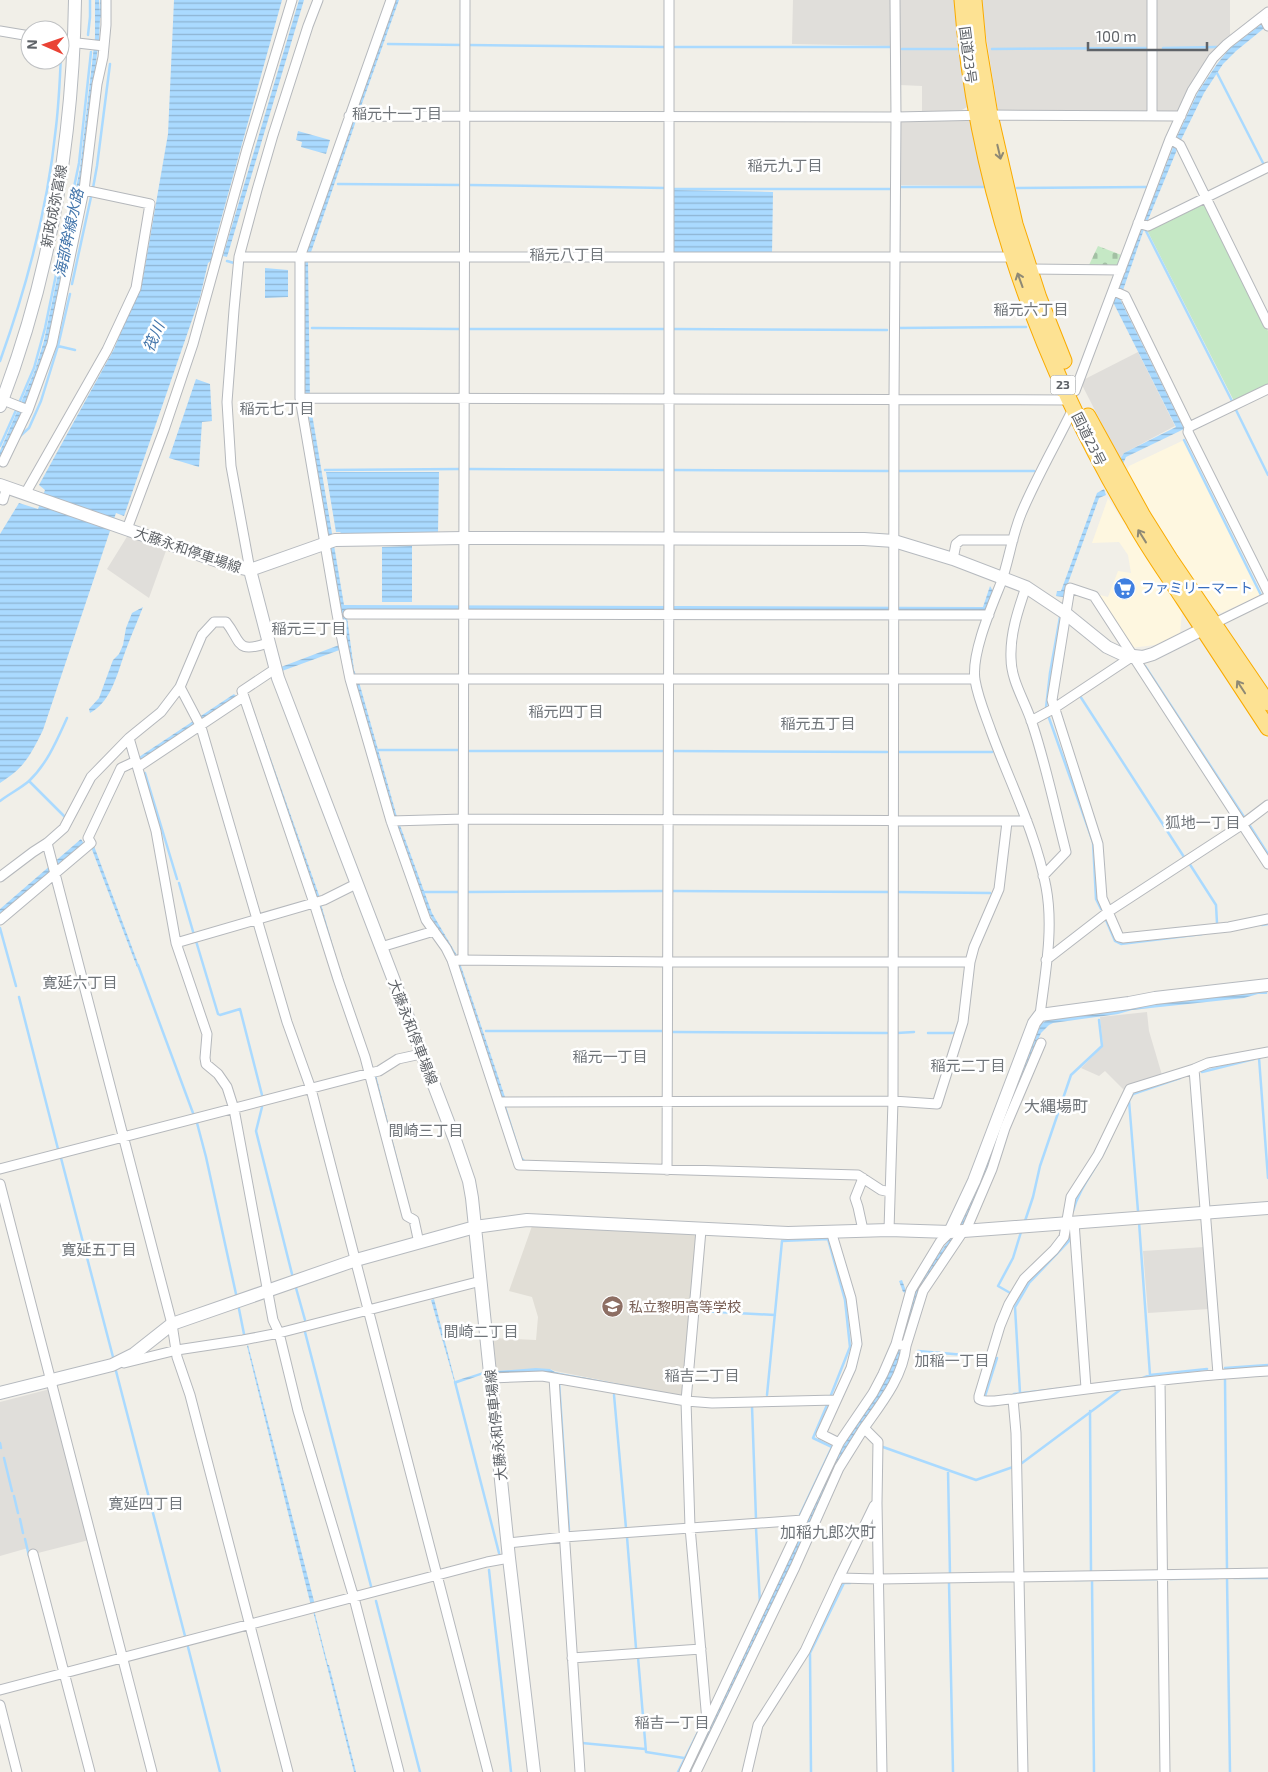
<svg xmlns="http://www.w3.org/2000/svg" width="1268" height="1772" font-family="'Exo 2','Noto Sans JP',sans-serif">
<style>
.commercial{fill:#fef7e0}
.industrial{fill:#e0deda}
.education{fill:#e1ded6}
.cemetery{fill:url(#cemetery-stones)}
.pitch{fill:#c5e8c5}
.water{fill:url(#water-rules)}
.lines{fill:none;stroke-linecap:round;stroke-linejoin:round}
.stream{stroke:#aadaff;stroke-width:2.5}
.street-casing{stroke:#b5b8bc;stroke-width:11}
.secondary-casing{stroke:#b6babf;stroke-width:14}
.highway-casing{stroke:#f9ab00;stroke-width:17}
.street{stroke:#fff;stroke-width:9}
.secondary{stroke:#fff;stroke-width:12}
.highway{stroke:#fde293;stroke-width:15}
.oneway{stroke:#8e8975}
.labels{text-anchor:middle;stroke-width:5;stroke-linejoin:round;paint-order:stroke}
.shield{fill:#fff;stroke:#8f9295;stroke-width:1}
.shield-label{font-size:12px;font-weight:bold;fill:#5f6368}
.street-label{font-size:14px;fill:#5f6368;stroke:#fff}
.shop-label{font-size:14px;fill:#366cbe;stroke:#fff;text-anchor:start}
.education-label{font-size:14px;fill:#785e54;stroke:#fff;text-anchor:start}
.neighbourhood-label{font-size:15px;fill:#70757a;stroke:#fff}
.water-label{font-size:15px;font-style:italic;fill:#4174aa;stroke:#fff}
.quarter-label{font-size:16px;fill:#70757a;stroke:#fff}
</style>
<defs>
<pattern id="cemetery-stones" width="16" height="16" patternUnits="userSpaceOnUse" patternTransform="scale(1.25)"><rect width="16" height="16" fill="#c5e8c5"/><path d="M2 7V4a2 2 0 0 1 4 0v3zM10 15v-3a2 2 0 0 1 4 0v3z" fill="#a3c0a4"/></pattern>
<pattern id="water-rules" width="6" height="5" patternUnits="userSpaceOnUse" patternTransform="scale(1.25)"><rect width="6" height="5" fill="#aadaff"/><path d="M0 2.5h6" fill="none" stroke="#8eb4d2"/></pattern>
</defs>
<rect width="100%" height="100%" fill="#f1efe8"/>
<path class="commercial" d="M1184,440l77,155 -40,18 -13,-9 -31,-47 -51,-85 3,-6z
M1108,498l74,114 -2,22 -17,10 -32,4 -35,-54 12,3 10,-26 13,2 -3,-18 -9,-13 -27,1z"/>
<path class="industrial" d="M793,0h99v46l-100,-2z
M900,0h55l14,106 -7,4 -40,3v-27l-22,-1z
M982,0h166l1,112 -151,-1 -13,-81z
M1157,0h73v38l-52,75h-22z
M900,121h71l15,65 -87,-1z
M1138,352l37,74 -51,27 -4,6 -38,-74 3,-6z
M128,535l39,13 -18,50 -42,-29z
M1147,1012l2,19 13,44 -37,16 -20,-20 -6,5 -18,-8 22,-22 -3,-29z
M1204,1247l5,62 -61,4 -5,-62z
M50,1389l39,151 -59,15 -2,-7 -28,8v-154z"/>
<path class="education" d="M532,1226l164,7 -13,162 -2,1 -126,-25 -5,-2 -55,2 -3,-33 44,2 2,-23 -6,-20 -23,-6z"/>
<path class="cemetery" d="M1098,246l26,10 -5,10 -30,-1z"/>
<path class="pitch" d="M1203,204l3,1 62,126v54l-34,16 -87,-171z"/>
<path class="water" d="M95,0h4l1,14v-14h2l1,17 -3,1 -1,23 -2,13 -11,105 -38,184 -9,30 -39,88v-10l35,-81 9,-29 36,-172 15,-132z
M174,0h108l-70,252 2,4 -2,4 -4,3 -8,34 -76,219 -8,-3 -73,217c-13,26 -18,37 -43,53v-249l19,-31 19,6 7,-19 -6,-5 75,-136 29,-71 25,-144z
M299,0h5l-77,257 -4,-1z
M394,0h5l-40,112 -51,149 2,141 34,203 639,2 7,-21 3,5 -7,21 -639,5 7,53 5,12 38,135 35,96 26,44 47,140h-4l-41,-127 -31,-57 -35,-98 -49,-167 -63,23 -1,-4 66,-25 -16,-93 -3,-3v-12l-23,-141 -1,-133 47,-140z
M1268,19v6l-32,26 -13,13 -19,29 -23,47 -38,92 -23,67 64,130 -58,28 -3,7 -3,-5 4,-6 52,-26 -63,-125 64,-165 21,-45 19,-28 12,-15z
M298,131l32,9 -4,14 -25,-7 1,-5 -6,-2z
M673,190l100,2 -1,63 -99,-1z
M265,268l23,2v27l-23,1z
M196,379l14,5 2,37 -10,1 -3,45 -30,-9z
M326,472h113l-1,61h-97l-1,-1h-4z
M1104,489l2,6 -7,3 -36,99 -7,-1 1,-5h4l36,-98z
M412,546v56h-30v-55z
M143,607c-5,13 -11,26 -16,40 -9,22 -14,54 -37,66l-1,-4 10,-11 14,-38 6,-6 4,-9 3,-17 6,-15z
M234,694l3,3 -97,64 -1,-4z
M248,694l72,204 -3,1 -71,-204z
M81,839l3,5 -84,72v-7z
M94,846l45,120 -2,1 -46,-120z
M321,904l18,63 37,108 35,137h-1l-92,-306z
M1268,988l-1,6h-9l-14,4 -112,12 -14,4 -65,9 -4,2 -8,8 -14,31 -43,116 -15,37 -45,66 -29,89 -18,31 -86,166 -99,203h-5l150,-316 44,-68 11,-22 7,-18 14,-53 -10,-3 -4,-11 3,-1 4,11 8,2c15,-28 36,-52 52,-79l75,-190 9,-6z
M434,1299l21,82 28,-9 1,2 -29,10 -24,-84z
M248,1345l67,260 -4,1 -64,-260z
M536,1368l14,1 5,3 124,23 -1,2 -118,-23 -63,1v-4z
M314,1610l14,55h1l27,107h-2l-41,-161z"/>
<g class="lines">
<path class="stream" d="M88,35l2,-18v-17
M388,44l74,1
M468,45l196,2
M675,47h216
M1163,48l54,-1
M902,49h56
M992,49l155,-1
M1217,73l46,90
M338,184l123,1
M469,185l197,3
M899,187h85
M93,188l4,-22 13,-102
M1017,188l129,-1
M673,189h219
M1145,229l87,172
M227,261l7,2
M72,284l19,-87
M312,328l147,1
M899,328l127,-1
M469,329h196
M673,329l214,1
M58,346l17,4
M0,361c27,-75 48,-155 56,-234 3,-25 4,-49 5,-73
M19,403l15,-35 11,-40 34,-165 12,-111
M1236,410l32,65
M19,437l10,-9 12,-27 17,-55 12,-52
M1184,440l77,155
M0,446l17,-38
M468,469l197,1
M325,470l136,-1
M673,470l215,1
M899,471h135
M1145,666l99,151
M1080,696l104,161
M1046,708l4,-35 10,-56
M1049,718l44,124 3,57 5,10
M379,750h79
M469,751h194
M672,751l215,1
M897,752h95
M145,773l32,106
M29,781l37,37
M0,801c9,-7 21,-13 29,-20 18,-17 28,-41 38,-63
M1250,826l18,28
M1189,863l27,42 1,18
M179,883l15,52
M671,891l218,1
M423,892h37
M467,892l196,-1
M897,892l93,1
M1106,920l9,21 6,3 81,-10
M1262,925l6,-1
M0,928l16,58
M196,941l22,73 2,1 20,-6 22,86
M138,965l55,148
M19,997l39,152
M486,1031h176
M673,1032l214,1
M897,1033l17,-1
M928,1033h26
M1259,1058l9,120
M1202,1072l52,-13
M1129,1100l4,-6 47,-16
M1129,1101l9,110
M262,1107l-6,24 36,143
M505,1107l16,51 4,4
M197,1123l9,34 30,137
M61,1158l52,199
M1073,1211c7,-26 27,-46 37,-72
M1025,1221l8,-24 7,-31 31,-91 31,-29 -3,-26
M1139,1222l11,153
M296,1288l9,32
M1012,1294l-14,-8 15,-28 8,-26
M239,1309l5,25
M699,1311l76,4
M305,1332l67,258
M918,1351l47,4
M1225,1368l43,-3
M116,1371l69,265
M1143,1378l7,-3 57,-6
M1225,1380l2,190
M455,1382l44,171
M559,1382l10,148
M1020,1393l-5,-86 14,-24 40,-42 1,-11
M1014,1394l43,-5
M614,1395l12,133
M767,1395l15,-154 46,-2 17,61 5,47 -19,48
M987,1398l-2,-2 12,-38
M752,1406l4,113
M1090,1411l1,162
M0,1443l1,5
M883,1447l93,33 37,-13
M4,1458l8,33
M1022,1463l98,-73
M948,1470l2,105
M14,1496l4,17
M799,1517l33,-70 -19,-9 14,-33
M20,1519l3,14
M756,1528l4,76
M627,1537l9,111
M25,1539l4,17
M489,1570l22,202
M1227,1578l3,194
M1234,1578h34
M1170,1579l48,-1
M1075,1580l82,-1
M1092,1580l2,192
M949,1582l4,190
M376,1601l44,171
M188,1647l32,125
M638,1657l8,95 38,6
M582,1741v2l63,6
M678,1772l26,-52
M811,1772l-1,-119 34,-70h6"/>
<defs>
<path id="street" d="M391,0l-91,257v141l37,216 13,65 41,142 35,99 20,28 6,12 67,205 339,10 23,15 9,2
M1263,16l5,10
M0,31l30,5
M60,41l44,5
M349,116l547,1 94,-2 191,1
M1152,116v-116
M1170,139l10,6 88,179
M1138,223l10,3 120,-59
M239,257h773
M1030,269l91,1
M1114,291l11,5 64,131 -1,5 80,160
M1075,391l95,-252 22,-48 21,-33 14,-14 41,-32
M300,398l769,2
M3,400l25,10 24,-66 32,-154 13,-106 6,-27 3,-32v-25
M1189,427l79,-38
M3,462l25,-52
M25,494l82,-144 29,-62 14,-84 -66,-14
M0,499l3,1 4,-13
M127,529l37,-99 29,-86 54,-195 45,-149
M953,559l3,-15 5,-4h52
M250,570l-19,-104 -4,-64 7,-92 5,-53 18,-67 16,-55 35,-109 10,-26
M1026,587c-8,23 -16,47 -15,71 0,23 14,43 21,65 14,42 23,86 34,129l-23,24
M348,614l641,1
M1213,624l55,-27
M275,669l-33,22 72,212 24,76 27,78 42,159 7,4 5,23
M350,679h625
M180,687l21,40 86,295 24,67 177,683
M1031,721l22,-12 80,-53
M129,738l27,93 20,112 31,91 -2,24 1,6 12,10 9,13 7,22 39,211 6,13 19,78 56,187 45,174
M138,767l105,-70
M391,821l73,-2 563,2
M47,843l125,481 5,33 13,38 98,377
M1268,864l-174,-268 -24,-8 -18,112 46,144 4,54 17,39 4,1 106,-11 39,-8
M0,877l33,-25 14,-9 17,-15 27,-51 38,-39 32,-26 19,-25 22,-52 12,-13h12c16,20 9,32 42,21
M0,920l91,-77 -3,-5 33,-70 15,-7
M176,943l148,-43 32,-16
M381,947l53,-16
M457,960l210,2h303
M463,960l2,-960
M1046,960l62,-48 135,-88 25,-19
M1040,1015c5,-41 14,-86 6,-128 -10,-54 -36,-104 -55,-156 -6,-17 -13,-33 -16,-51 -4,-26 16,-72 26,-97 8,-23 11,-47 20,-69 15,-36 35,-70 52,-105
M1268,1052l-60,11 -14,6 -64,20 -32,66 -27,42 -7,40 -10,13 -30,29 -15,25 -9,22 -21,70v3c8,5 23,0 34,0 85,-12 169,-23 255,-28
M1194,1069l24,305
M499,1102l394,-1 44,3 26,-82 7,-60 4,-15 25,-58 8,-67
M0,1169l370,-96 9,-2 19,-12 23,-5
M667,1170l2,-632v-538
M863,1178l-8,20 3,9 5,23
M0,1184l152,588
M1074,1222l12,166
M701,1230l-15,171 4,126 17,194
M889,1230l4,-129 1,-702 2,-282 -1,-117
M966,1230l26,-61 13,-41 36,-85
M831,1231l20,67 6,46 -6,24 -30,66 18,9
M906,1346l17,-55 41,-61
M124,1363l53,-13 66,-10 36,-7 202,-52
M491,1378l51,-2 12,2
M1160,1381l5,391
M1013,1399l3,34 7,339
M508,1543l56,-6 239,-17
M33,1554l57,218
M839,1578l35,-72 3,-3
M572,1658l129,-9
M0,1690l487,-128 22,-4
M0,1705l17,67
M580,1772l-26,-394 132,23 26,2 124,-3
M684,1772l155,-329 34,-50 10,-19 13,-30 15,-54 29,-48 10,-10
M696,1772l99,-205 44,-99 25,-40
M747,1772l11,-47 47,-74 34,-73 40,1 389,-6
M882,1772l-5,-269 1,-61 -14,-14c17,-24 39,-51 42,-82l-10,-2"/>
<path id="secondary" d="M0,406c50,-129 73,-268 75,-406
M0,485l232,81 18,4 28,108 177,462 14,41 3,17 37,360 25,214
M250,570l85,-30 129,-2 400,1 30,2 59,18 73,28 39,26 42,34 17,8 19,2 10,-3 58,-29
M950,1232l24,-51 60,-158 6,-8 89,-12 26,-5 113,-13
M0,1393l112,-28 22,-11 38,-30 184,-64 119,-33 52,-7 261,13 101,-3 61,2 318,-24"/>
<path id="highway" d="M962,0c14,186 77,362 172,522 15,27 33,52 50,78 28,43 56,85 84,128
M974,0l4,43 12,72 25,109 24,74 25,63
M1088,416l55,100 27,43 98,144"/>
</defs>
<use href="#street" class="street-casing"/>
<use href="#secondary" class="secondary-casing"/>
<use href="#highway" class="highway-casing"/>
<use href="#street" class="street"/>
<use href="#secondary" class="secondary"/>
<use href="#highway" class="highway"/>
</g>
<defs><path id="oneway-shaft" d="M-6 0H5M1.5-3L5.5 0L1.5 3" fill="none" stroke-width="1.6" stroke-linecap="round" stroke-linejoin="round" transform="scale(1.25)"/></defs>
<g class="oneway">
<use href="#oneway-shaft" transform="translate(999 152) rotate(77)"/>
<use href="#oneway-shaft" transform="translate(1020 280) rotate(-110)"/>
<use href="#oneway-shaft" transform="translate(1142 536) rotate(-122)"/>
<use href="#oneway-shaft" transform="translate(1241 687) rotate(-123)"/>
</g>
<defs>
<symbol id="supermarket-disc" viewBox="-11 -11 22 22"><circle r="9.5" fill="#3f7fe0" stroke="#fff"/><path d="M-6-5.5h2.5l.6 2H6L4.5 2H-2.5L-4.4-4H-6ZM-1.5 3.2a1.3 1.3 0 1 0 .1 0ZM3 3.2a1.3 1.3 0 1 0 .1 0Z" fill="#fff"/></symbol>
<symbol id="school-disc" viewBox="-11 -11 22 22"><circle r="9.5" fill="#8d6e63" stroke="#fff"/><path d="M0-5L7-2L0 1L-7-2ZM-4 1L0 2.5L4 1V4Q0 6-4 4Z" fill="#fff"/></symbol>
</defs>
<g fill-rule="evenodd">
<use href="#supermarket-disc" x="1112" y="576" width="25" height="25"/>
<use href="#school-disc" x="600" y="1294" width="25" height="25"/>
</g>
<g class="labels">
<rect class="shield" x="1050.5" y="375.5" width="25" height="19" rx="4"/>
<g class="shield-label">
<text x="1063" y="389">23</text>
</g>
<g class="street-label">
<text transform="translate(968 55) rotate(83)" y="5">国道23号</text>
<text transform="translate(54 206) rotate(-79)" y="5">新政成弥富線</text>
<text transform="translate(1089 439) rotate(63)" y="5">国道23号</text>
<text transform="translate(188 550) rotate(19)" y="5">大藤永和停車場線</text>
<text transform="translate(413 1032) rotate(69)" y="5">大藤永和停車場線</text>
<text transform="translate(496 1425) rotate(-96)" y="5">大藤永和停車場線</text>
</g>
<g class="shop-label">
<text x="1141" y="593">ファミリーマート</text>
</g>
<g class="education-label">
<text x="629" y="1312">私立黎明高等学校</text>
</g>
<g class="neighbourhood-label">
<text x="397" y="119">稲元十一丁目</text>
<text x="785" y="171">稲元九丁目</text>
<text x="567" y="260">稲元八丁目</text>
<text x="1031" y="315">稲元六丁目</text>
<text x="277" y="414">稲元七丁目</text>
<text x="309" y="634">稲元三丁目</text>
<text x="566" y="717">稲元四丁目</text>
<text x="818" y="729">稲元五丁目</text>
<text x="1203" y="828">狐地一丁目</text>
<text x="80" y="988">寛延六丁目</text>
<text x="610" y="1062">稲元一丁目</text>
<text x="968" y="1071">稲元二丁目</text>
<text x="426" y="1136">間崎三丁目</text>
<text x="99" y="1255">寛延五丁目</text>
<text x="481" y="1337">間崎二丁目</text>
<text x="952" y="1366">加稲一丁目</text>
<text x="702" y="1381">稲吉二丁目</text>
<text x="146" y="1509">寛延四丁目</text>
<text x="672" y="1728">稲吉一丁目</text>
</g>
<g class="water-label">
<text transform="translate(69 233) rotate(-78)" y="5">海部幹線水路</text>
<text transform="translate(154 337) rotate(-66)" y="5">筏川</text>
</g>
<g class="quarter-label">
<text x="1056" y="1112">大縄場町</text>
<text x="828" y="1538">加稲九郎次町</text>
</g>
</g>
<g transform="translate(45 45) rotate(272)"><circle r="24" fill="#ffffff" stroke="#bfc1c3"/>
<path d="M0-4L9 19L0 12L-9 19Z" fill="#ea4335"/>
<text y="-8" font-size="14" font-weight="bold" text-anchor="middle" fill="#5f6368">N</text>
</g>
<path d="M1088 42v8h119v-8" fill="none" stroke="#5f6368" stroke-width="2.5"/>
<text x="1096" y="42" font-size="15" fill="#5f6368" stroke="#ffffff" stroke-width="4" paint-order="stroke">100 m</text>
</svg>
